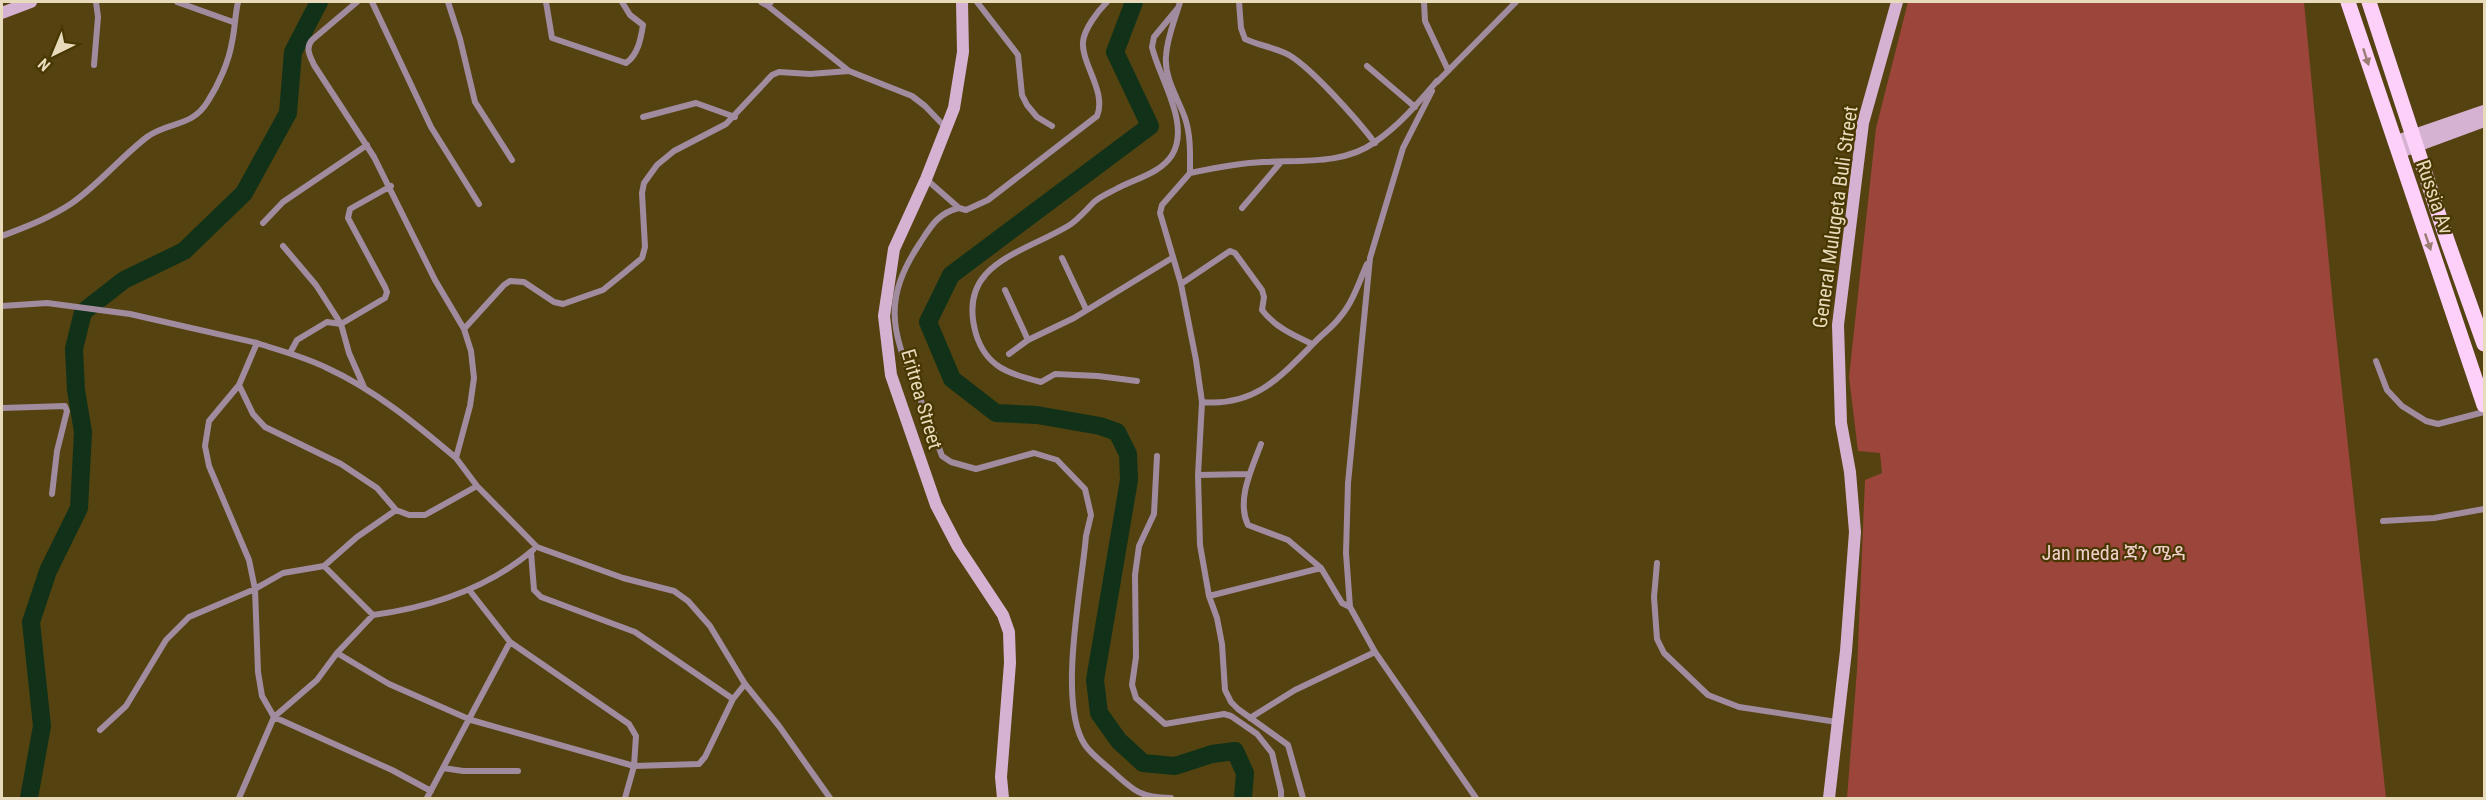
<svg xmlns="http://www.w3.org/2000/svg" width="2486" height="800" font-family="'Roboto Condensed','Noto Sans Ethiopic',sans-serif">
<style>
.green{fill:#9b453b}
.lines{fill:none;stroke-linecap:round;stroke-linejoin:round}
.river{stroke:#113218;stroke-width:18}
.minor{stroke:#a18b9f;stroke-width:6}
.secondary{stroke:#d5b2d2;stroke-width:12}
.primary{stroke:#fdd0fa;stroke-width:15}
.oneway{fill:#9a7c72}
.labels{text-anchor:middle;stroke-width:4.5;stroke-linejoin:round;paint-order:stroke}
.street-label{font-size:20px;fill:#e8dbbc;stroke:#493702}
.park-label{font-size:20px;fill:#efcfca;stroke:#493702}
</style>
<rect width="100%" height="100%" fill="#544210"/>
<path class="green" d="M1908,2h396l30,314 52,482h-539l10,-128 8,-190 17,-7 -2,-20 -22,-2 -9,-74 27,-249z"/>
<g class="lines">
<path class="river" d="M1134,2l-19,50 35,74 -199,149 -23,47 24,57 44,34 41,2 63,11 17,6 11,22 1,26 -34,200 4,33 20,28 24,22 32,3 37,-12 23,-3 10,22 -2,25
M29,798l13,-72 -11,-104 17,-51 31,-63 4,-76 -7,-42 -2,-41 9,-37 41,-32 60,-29 60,-58 44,-80 5,-61 26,-50"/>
<path class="minor" d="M177,2l56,20
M357,2l-45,38c-7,8 -2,16 2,25l60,92 61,123 29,49 7,22 3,27 -4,28 -14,52 21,28 60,61 86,31 51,13 14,10 22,25 35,58 34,42 51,72
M372,2l59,125 48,77
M448,2l12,37 15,63 37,58
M546,2l6,36 74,25c12,-8 15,-25 17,-38l-13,-10 -8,-13
M761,2l7,4 3,-4
M977,2l41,53 4,40 5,10 10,12 15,9
M1180,2c-5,18 -13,35 -14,54 -2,22 12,42 19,62 6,18 5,36 5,55
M1239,2l2,26 4,11c13,6 27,8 40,14 23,10 74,69 90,90
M1424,2l1,19 23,49
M768,6l81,65 63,25 13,10 21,22
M94,65l4,-48 -2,-15
M1367,66l48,41
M1437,82l79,-80
M1432,91l-29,57 -33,110 -22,225 -2,70 4,54 25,45 101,146
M643,117l53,-14 39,14
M926,179l33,29 7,2 22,-10 109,-84c10,-24 -16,-53 -14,-74 1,-13 15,-31 24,-40
M959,208c-21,5 -28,18 -39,35 -37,56 -29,86 -5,144 10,22 19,46 27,69l9,6 25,7 58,-16 23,7 28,29 6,26 -5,21c-4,50 -29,168 -1,209 7,10 17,17 26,25 23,21 28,27 60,28
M1242,208l39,-46
M263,223l20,-21 84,-57
M2,236c23,-9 48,-18 70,-33 27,-19 49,-46 75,-66 21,-16 45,-9 61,-36 11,-17 21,-40 24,-59 3,-13 3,-27 6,-40
M283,246l33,39 25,39 8,29 15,34
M1062,258l24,51
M1181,284l49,-33 5,2 27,37 2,7 -2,13c13,17 31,25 50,34
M1005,290l23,50
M2,306l45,-3 83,11 127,29
M464,329l40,-44 6,-4 14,1 30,20 9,2 40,-14 21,-17 18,-15 3,-11 -3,-54 2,-10 13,-18 17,-14 52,-27 46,-49 7,-3 31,2 39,-3
M290,353l7,-13 30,-18 14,2 44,-26 2,-6 -2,-5 -37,-69 2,-9 41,-23
M1009,354l19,-14 46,-22 98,-60
M2376,361l11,29 15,16 24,15 12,3 46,-12
M1137,381l-39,-5 -43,-2 -14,8c-32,-8 -55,-15 -65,-48 -20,-70 45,-80 92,-108 10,-6 18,-16 26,-24 7,-6 17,-10 24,-14 17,-9 43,-15 54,-33 19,-31 -13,-77 -20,-108l2,-10 24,-29
M239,385l14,29 12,13 76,37 36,24 19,22 13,5h16l52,-29
M1202,402c53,5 78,-25 112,-59 8,-9 19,-16 26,-26 13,-15 19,-35 27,-53
M2,408l63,-2 2,5 -10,40 -5,43
M1261,444c-9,24 -25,56 -13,81l40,15 13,11 20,17 21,35 8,4
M1157,456l-3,58 -15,32 -4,29 1,82 -4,28 4,13 29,26 59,-10 7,2 26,18 15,19 9,38v7
M1198,475l51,-1
M2383,521l51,-3 50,-9
M531,552l3,38 7,7 94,35 98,67
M1657,563l-3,34 3,42 7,14 44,42 31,12 98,15
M324,566l49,49c59,-8 114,-26 160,-65
M470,591l40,51 119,82 7,12 -2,30 -9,32
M1209,596l112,-28
M373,615l-36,38 -20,27 -43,37 -12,-21 -4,-24 -3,-83 -6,-29 -40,-94 -4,-20 4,-25 30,-36 18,-42c24,8 48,14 70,25 48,22 89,56 129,90
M337,653l52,31 82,36 163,46 65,-2 6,-7 28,-58 12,-15
M1250,718l45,-28 80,-38
M100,730l26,-24 40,-66 23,-23 66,-28 28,-16 41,-7 33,-29 39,-27
M443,768l20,3h55
M239,798l35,-81 118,53 39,21
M427,798l83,-156
M1303,798l-15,-53 -50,-36 -7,-7 -6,-12 -3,-46 -5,-26 -8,-22 -9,-51 -2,-70 4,-73 -6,-42 -15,-76 -21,-71 2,-8 28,-32c24,-5 48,-10 73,-11 36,-2 81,3 112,-20 24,-16 44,-40 62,-61"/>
<path class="secondary" d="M962,2l1,50 -9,56 -28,71 -32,70 -10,67 7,59 45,130 22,42 45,68 6,17 1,31 -9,114 2,21
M2,13l29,-11
M2394,142l90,-31
M2398,153l86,-32
M1829,798l17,-147 9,-119 -5,-60 -9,-49 -3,-98 25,-202 34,-121"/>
<path class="primary" d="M2348,2l136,403
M2369,2l78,238 37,104"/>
</g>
<defs><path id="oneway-solid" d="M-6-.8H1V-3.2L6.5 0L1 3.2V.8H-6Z" transform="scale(1.5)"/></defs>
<g class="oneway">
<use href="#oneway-solid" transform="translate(2366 57) rotate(72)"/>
<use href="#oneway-solid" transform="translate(2428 242) rotate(71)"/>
</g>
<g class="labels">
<g class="street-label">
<text transform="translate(2435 197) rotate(71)" y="7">Russia Av</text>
<text transform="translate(1835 217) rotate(-82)" y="7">General Mulugeta Buli Street</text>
<text transform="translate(922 399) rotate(74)" y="7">Eritrea Street</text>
</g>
<g class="park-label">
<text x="2114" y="560">Jan meda ጃን ሜዳ</text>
</g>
</g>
<rect width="2486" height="800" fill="none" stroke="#e8dbbc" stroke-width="6"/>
<g transform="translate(54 54) rotate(223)" stroke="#493702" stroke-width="4.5" paint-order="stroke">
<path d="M0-4.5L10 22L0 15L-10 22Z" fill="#e8dbbc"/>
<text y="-9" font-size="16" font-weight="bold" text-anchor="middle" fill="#e8dbbc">N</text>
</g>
</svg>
